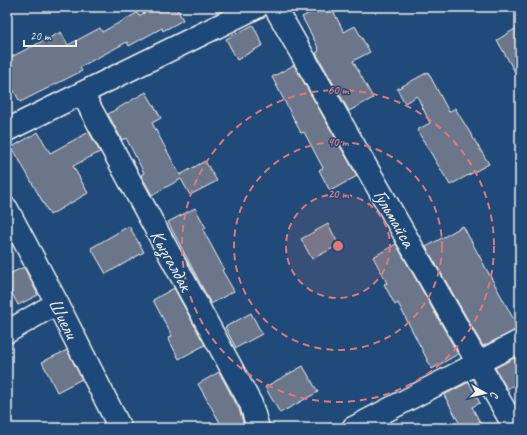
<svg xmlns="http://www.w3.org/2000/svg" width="527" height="435" font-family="Caveat,sans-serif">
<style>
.building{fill:#6c768b;stroke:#f4f1e8}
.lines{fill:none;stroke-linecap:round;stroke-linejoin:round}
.minor-casing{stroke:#f4f1e8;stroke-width:25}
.minor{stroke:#1f4a7a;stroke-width:22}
.ring{fill:none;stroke:#e27875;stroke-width:2;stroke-dasharray:7 5}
.labels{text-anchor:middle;stroke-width:3;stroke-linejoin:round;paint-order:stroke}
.street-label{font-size:19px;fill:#f4f1e8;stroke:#1f4a7a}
.centre{fill:#e27875;stroke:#1f4a7a;stroke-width:2}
.ring-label{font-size:12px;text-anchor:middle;font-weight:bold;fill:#e27875;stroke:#1f4a7a;stroke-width:3;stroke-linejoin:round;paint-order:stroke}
</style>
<rect width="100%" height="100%" fill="#1f4a7a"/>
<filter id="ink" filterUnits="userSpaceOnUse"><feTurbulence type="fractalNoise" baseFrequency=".025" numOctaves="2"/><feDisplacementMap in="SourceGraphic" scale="8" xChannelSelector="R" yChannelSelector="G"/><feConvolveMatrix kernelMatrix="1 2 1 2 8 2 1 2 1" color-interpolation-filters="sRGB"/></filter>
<g filter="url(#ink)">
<path class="building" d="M155,7h21l7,13 -20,11 -1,-3 -33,18 -2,-4 -47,25 2,4 -62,31 -13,-24v-19l54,-27 7,13 32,-17 2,4 35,-19 2,3z
M321,7h10l13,25 11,-6 15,26 -17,9 20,37 -24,13 -33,-58 3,-2 -1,-4 -16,-30z
M253,25l10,20 -26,15 -11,-21z
M520,26v55l-23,-41z
M294,65l63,111 -27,15 -11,-21 4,-2 -19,-36 -3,1 -29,-56z
M428,72l21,40 6,-4 34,56 -39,21 -33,-55 13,-7 -13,-27 -12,7 -8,-14z
M146,92l15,26 -9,5 28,52 25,-14 12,20 -27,14 -9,-16 -29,16 -11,-20 3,-2 -18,-35 -4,2 -14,-26z
M38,132l12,21 39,-21 11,20 -27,14 15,27 -38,22 -38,-68z
M195,208l11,20 -3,2 21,39 -2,1 12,21 -23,13 -43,-82z
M328,224l11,21 -27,14 -11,-20z
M129,226l15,26 -38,22 -15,-26z
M463,226l56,103 -36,17 -57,-99z
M396,244l62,110 -26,15 -34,-66 -3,2 -11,-21 3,-1 -14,-26z
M24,267l14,28 -20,10 -11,-21v-9z
M174,288l31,57 -26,14 -11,-21 4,-2 -19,-36z
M251,313l11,21 -26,14 -11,-21z
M67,350l15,29 -25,13 -15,-30z
M514,358l6,12v12l-13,7 -12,-21z
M303,366l15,26 -38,21 -15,-26z
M219,372l20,37 6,19h-22l-25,-44z
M469,382l11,21 -8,4 11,21h-21l-18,-33z"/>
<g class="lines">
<defs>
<path id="minor" d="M275,7l240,421
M82,93l169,311 7,24
M7,130l250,-123
M7,209l50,94 63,125
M7,332l50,-29
M353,428l167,-87"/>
</defs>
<use href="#minor" class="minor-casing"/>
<use href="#minor" class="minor"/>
</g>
</g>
<circle cx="338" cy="246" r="52" fill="#e27875" fill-opacity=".12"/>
<g class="ring">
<circle cx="338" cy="246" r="52"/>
<circle cx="338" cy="246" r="104"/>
<circle cx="338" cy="246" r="156"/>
</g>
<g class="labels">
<g class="street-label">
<text transform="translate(395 218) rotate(60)" y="7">Гульмайса</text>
<text transform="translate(172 260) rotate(61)" y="7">Кызгалдак</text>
<text transform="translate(64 318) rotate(63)" y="7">Шиели</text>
</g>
</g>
<circle cx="338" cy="246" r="6" class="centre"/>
<g class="ring-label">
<text x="338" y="94">60 m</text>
<text x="338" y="146">40 m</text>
<text x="338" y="198">20 m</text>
</g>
<rect width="527" height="435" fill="none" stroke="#1f4a7a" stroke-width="24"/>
<rect x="12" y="12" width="503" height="411" fill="none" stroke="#f4f1e8" stroke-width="1.5" filter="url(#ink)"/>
<g transform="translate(485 393) rotate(98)" stroke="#1f4a7a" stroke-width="3" paint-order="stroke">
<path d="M0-3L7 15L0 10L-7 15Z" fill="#f4f1e8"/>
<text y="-6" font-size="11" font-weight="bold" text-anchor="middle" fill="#f4f1e8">С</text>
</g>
<path d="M24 40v6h52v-6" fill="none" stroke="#f4f1e8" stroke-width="2"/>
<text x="30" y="40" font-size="12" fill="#f4f1e8" stroke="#1f4a7a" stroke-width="3" paint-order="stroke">20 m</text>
</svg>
